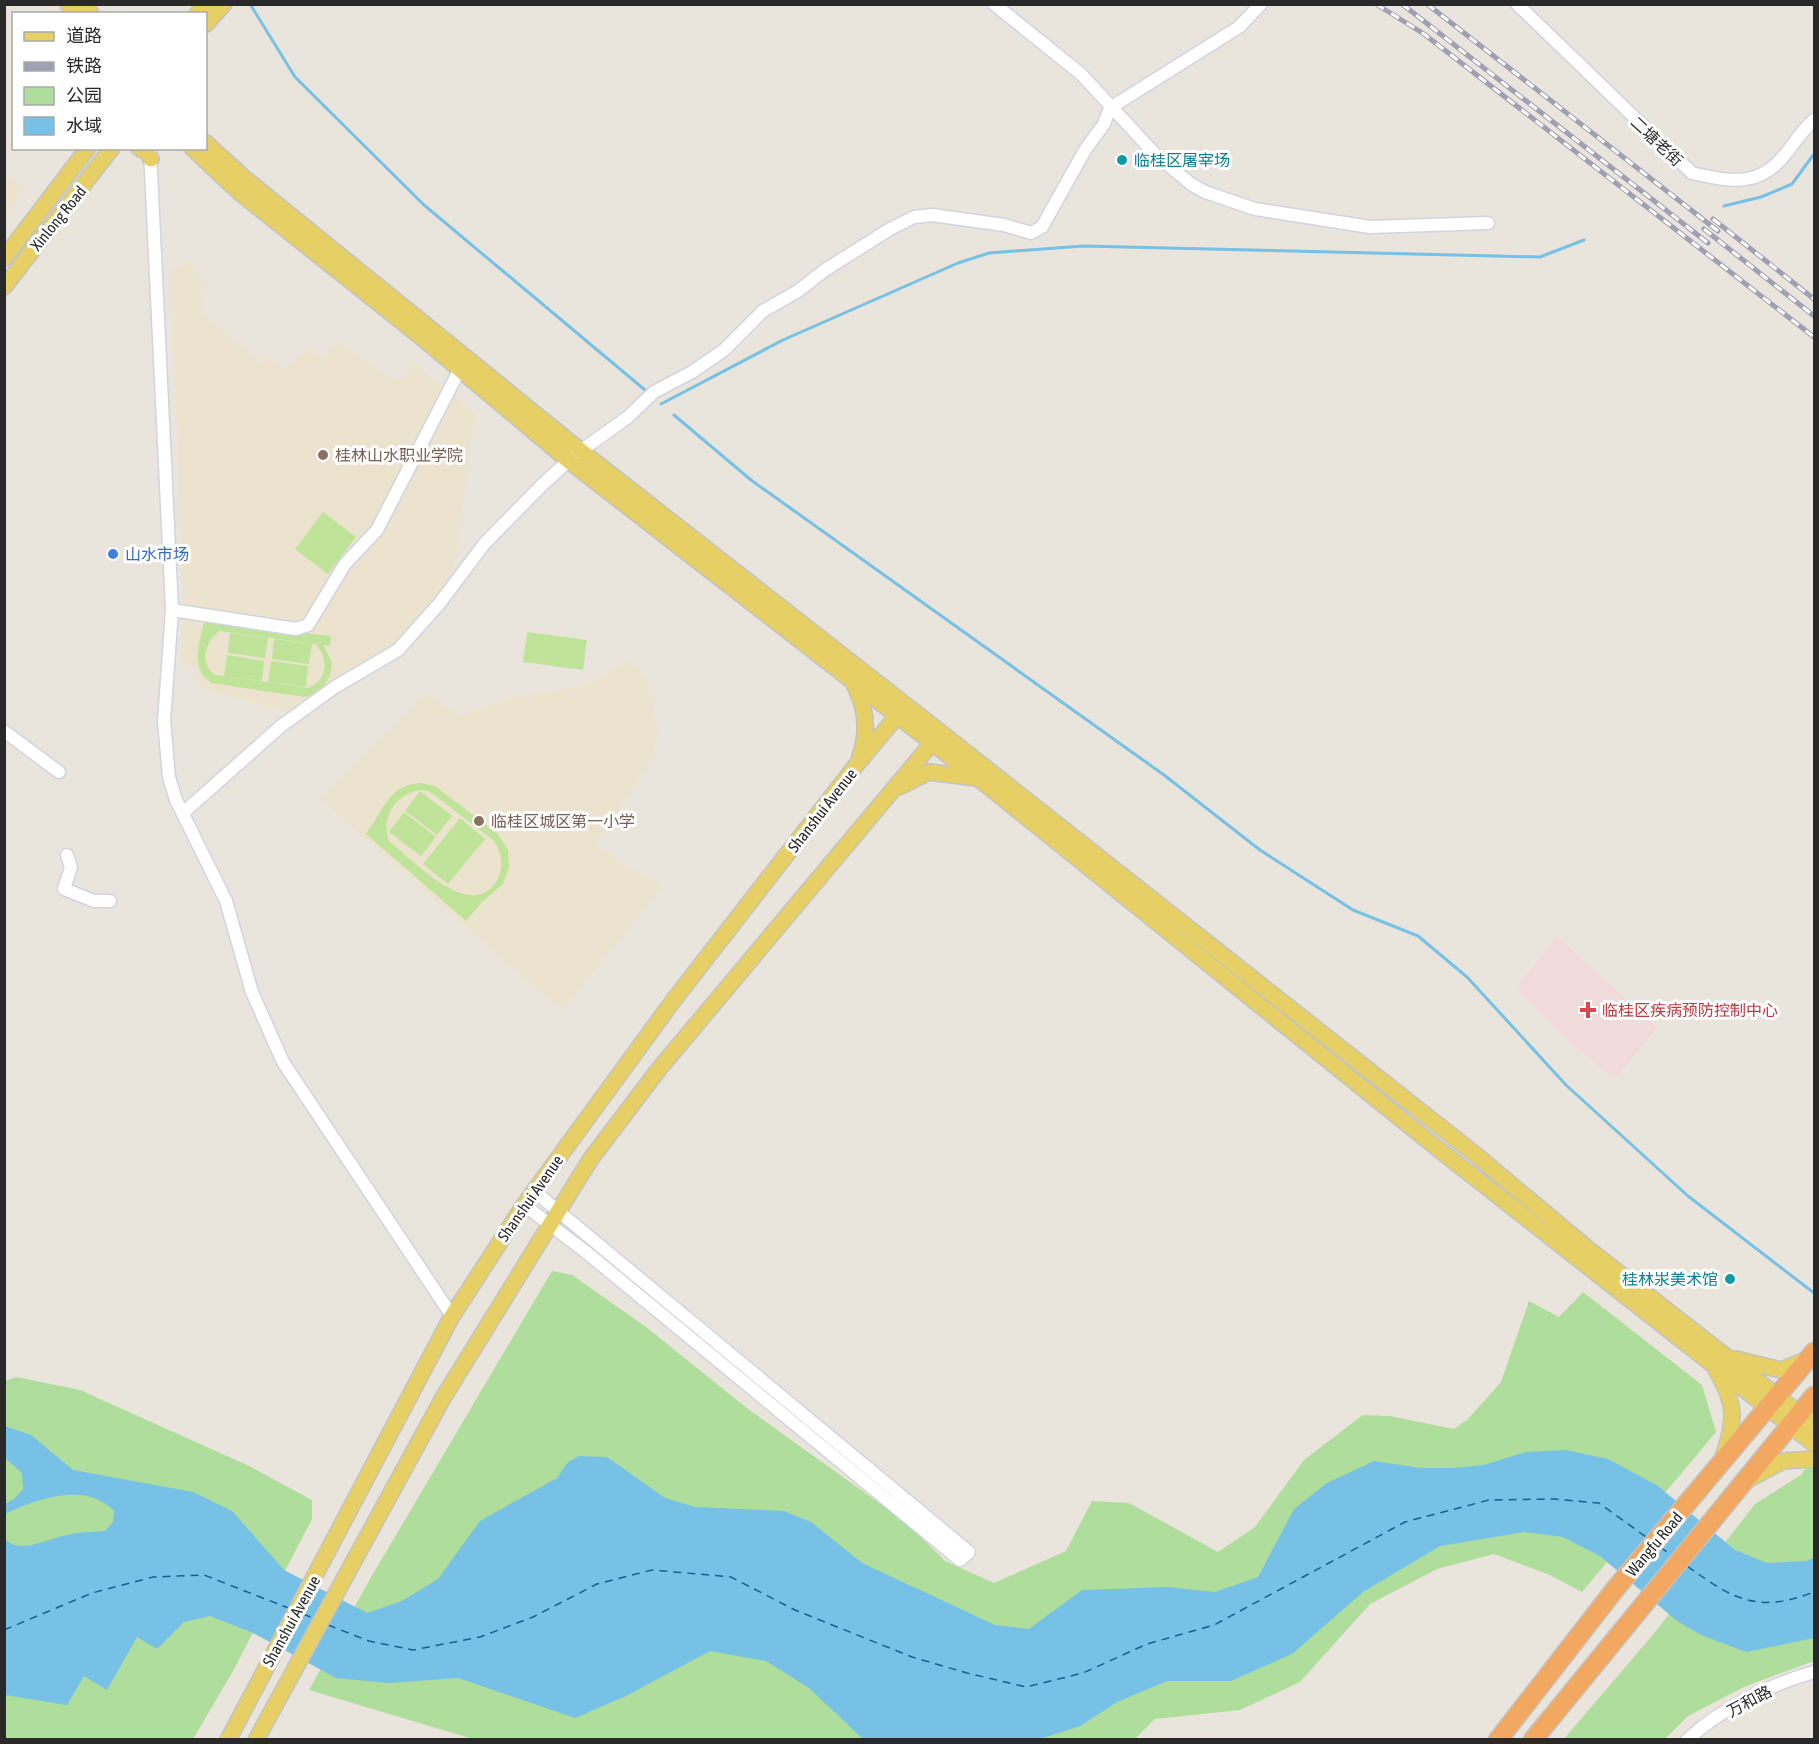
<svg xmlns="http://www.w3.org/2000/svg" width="1819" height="1744" font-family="'Asap Condensed','Noto Sans SC',sans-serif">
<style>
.education{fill:#ebe3cd}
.medical{fill:#f1dada}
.green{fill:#aedd9c}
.pitch{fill:#bfe499;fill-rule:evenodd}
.water{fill:#76c1e5}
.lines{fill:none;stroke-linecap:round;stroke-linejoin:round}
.stream{stroke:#76c1e5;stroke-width:3}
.ferry{stroke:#175f8f;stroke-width:1.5;stroke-dasharray:8 6;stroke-linecap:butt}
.minor-casing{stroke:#d1d3e1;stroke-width:15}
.major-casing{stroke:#c3c3c3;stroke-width:18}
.highway-casing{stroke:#c3c3c3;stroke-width:21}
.minor{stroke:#fff;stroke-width:12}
.major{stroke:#e6d066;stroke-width:15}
.highway{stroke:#f2a860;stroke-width:18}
.rail-casing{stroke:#9fa1b2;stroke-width:5}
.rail{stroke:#fff;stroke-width:3;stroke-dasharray:9;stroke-linecap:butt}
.culture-dot{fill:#0f9aa8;stroke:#fff;stroke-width:2}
.education-dot{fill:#8d6e63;stroke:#fff;stroke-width:2}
.shop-dot{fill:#3f7fe0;stroke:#fff;stroke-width:2}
.health-dot{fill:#e0444e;stroke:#fff;stroke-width:2}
.labels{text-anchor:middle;stroke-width:6;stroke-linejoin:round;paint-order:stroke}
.street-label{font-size:16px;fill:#292929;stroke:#fff}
.culture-label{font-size:16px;fill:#0d838f;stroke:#fff;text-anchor:start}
.education-label{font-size:16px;fill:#785e54;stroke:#fff;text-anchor:start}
.shop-label{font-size:16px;fill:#366cbe;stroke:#fff;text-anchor:start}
.health-label{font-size:16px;fill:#be3a42;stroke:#fff;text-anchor:start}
</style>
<rect width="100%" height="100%" fill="#eae5dc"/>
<path class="education" d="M5,173l18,15 -18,31z
M190,260l14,24 -3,29 60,50 8,-8 12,16 28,-24 14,12 15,-17 52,36h13l12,-14 60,49 -22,163 -64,75 -100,62 -89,-25 -7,-23 -11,-3 1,-70 -12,-321z
M630,659l20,26 8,50 -7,27 -54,81 19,17 42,22 2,8 -98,121 -242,-212 107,-105 32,21 53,-18 66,-10 27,-12z"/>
<path class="medical" d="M1557,936l100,92 -42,51 -42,-34 -54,-54 1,-8z"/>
<path class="green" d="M552,1271l20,4 74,52 102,82 159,114 38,38 49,22 72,-32 26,-50 37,2 89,49 37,-25 49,-67 59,-45 27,1 64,13 14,-10 33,-37 28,-81 30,16 24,-25 119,93 14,47 -134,160 -32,-17 -56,-21 -57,15 -67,35 -70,78 -60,28 -85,9 -20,20h-662l-164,-49 61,-111z
M16,1377l64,13 169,76 63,34v19l-79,152 -40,68 -188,1v-359z
M1814,1457v204l-68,25 -58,30 -23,23 -102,1 93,-109 99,-127 46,-29z"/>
<path class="pitch" d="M323,512l33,25 -28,37 -33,-25z
M204,621l127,15 -1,10 -7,-1 9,17c-1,17 -9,31 -27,35l-94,-14c-22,-16 -11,-40 -7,-62zM220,631l95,13c14,12 13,38 -7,44l-92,-13c-18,-10 -11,-35 4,-44z
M527,632l60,8 -4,30 -60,-8z
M230,633l38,5 -3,20 -37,-5z
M274,639l38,5 -3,20 -37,-5z
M227,655l37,6 -2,20 -38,-5z
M271,661l37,5 -2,21 -38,-5z
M421,783l14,3 63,48 10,16 1,18 -6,16 -21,18 -16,19 -100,-87c17,-22 22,-50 55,-51zM421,790l8,1 64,49c8,11 11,23 6,36 -24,52 -86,-16 -110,-35 -9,-24 7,-48 32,-51z
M420,791l32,25 -15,19 -32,-24z
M404,812l32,25 -15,19 -32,-24z
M460,818l25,21 -37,45 -25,-20z"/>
<path class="water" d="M5,1426l26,9 42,35 120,22 39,19 52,59 83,43 35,-12 36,-22 42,-58 77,-43 11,-16 11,-6 28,1 58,41 30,9 89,4 27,11 51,41 133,62 34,4 53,-39 85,-3 48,5 43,-15 36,-68 33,-26 47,-22 47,7h32l30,-3 43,-13 40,-2 42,9 50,27 77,64 32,13 39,-2 8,-3v80l-68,14 -45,-17 -24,-14 -77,-65 -37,-19 -39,-5 -84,14 -77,46 -71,62 -61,27h-64l-50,21 -37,24 -40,13h-177l-54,-51 -43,-27 -56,-10 -84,45 -51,22 -117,-40 -69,5 -53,-5 -85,-46 -41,-16 -26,6 -27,27 -20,-12 -30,53 -23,-14 -17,29 -62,-10 -1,-157c15,18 45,0 63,-3 12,-3 25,-3 38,-4l8,-9 1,-11c-27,-30 -79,-12 -109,3v-10l9,-5 9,-10 -1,-16 -17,-15z"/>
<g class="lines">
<path class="stream" d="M250,4l45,73 129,128 221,185
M1724,206l37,-9 31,-13 22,-30
M661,404l122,-64 175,-77 31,-10 94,-7 457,11 44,-17
M674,415l77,65 413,295 96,75 93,60 65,26 49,41 99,108 122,111 126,97"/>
<path class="ferry" d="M1660,1547l13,9
M1687,1566c46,33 70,48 127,26
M303,1614l13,5
M328,1625l41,16 44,9 67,-13 53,-20 64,-33 55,-14 79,7 64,33 117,47 55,16 59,14 57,-14 64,-29 67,-19 191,-103 84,-22 65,-1 45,4 47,34
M4,1630l88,-37 61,-16 51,-2 87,34"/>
<defs>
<path id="minor" d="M994,4l87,70 74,80 36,30 14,8 50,17 115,18 118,-4
M1517,4l175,169c40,9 68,15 95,-21 9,-11 16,-23 27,-32
M150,151l22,459 -8,111 5,56 7,23 50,101 26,91 31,70 169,254
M172,610l124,19 12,-4 37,-61 32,-34 83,-161
M4,731l55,41
M183,813l98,-87 54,-39 63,-37 41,-46 46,-61 57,-58 33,-30 53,-38 26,-25 38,-20 32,-22 39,-39 35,-20 27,-21 65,-41 24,-12 18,-2 72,10 27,8 11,-6 43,-77 19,-26 6,-16 129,-81 22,-23
M67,855l4,12 -7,22 30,12h16
M524,1205l62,47 374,308 9,-8 -435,-361
M1687,1740c33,-31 84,-56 127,-68"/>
<path id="major" d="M68,4l6,10
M84,4l7,10
M197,14l8,-10
M206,24l18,-20
M206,143l37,34 338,274 349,273 546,431 111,93 227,177
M139,148l8,4 4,7
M192,148l47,44 187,149 143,120 415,322 453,365 377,296
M4,258l84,-110
M4,287l108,-139
M854,684c12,23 15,47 6,72
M899,787l30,-15 47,6
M1736,1359l45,11 27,-11
M1716,1370c20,34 20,50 7,87
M1749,1479l34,-18 31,-2
M228,1740l224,-424 72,-111 149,-204 184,-237 46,-55
M256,1740l187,-342 147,-238 69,-91 279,-333"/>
<path id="highway" d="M1498,1740l118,-152 198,-236
M1533,1740l281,-344"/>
</defs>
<use href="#minor" class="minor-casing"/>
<use href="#major" class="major-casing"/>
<use href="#highway" class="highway-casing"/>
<use href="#minor" class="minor"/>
<use href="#major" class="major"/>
<use href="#highway" class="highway"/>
<defs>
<path id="rail" d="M1376,4l48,30 390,303
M1402,4l306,239
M1427,4l291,227
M1713,219l101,80
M1704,229l110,87"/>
</defs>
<use href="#rail" class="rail-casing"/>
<use href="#rail" class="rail"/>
</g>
<g class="culture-dot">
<circle cx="1122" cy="160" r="6"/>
<circle cx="1730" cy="1279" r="6"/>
</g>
<g class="education-dot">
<circle cx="323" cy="455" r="6"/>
<circle cx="479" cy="821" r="6"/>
</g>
<circle class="shop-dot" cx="113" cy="554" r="6"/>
<path class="health-dot" d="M1585 1001h6v6h6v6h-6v6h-6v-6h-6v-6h6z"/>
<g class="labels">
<g class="street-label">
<text transform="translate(1657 141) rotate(43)" y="6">二塘老街</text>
<text transform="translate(58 218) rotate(-51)" y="6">Xinlong Road</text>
<text transform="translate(822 810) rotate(-52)" y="6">Shanshui Avenue</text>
<text transform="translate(530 1198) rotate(-55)" y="6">Shanshui Avenue</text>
<text transform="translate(1654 1544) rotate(-50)" y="6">Wangfu Road</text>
<text transform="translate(291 1621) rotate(-61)" y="6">Shanshui Avenue</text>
<text transform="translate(1749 1701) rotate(-28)" y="6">万和路</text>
</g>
<g class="culture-label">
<text x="1134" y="166">临桂区屠宰场</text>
<text x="1718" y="1285" text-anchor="end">桂林汖美术馆</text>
</g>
<g class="education-label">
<text x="335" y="461">桂林山水职业学院</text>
<text x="491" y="827">临桂区城区第一小学</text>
</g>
<g class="shop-label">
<text x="125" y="560">山水市场</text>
</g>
<g class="health-label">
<text x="1602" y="1016">临桂区疾病预防控制中心</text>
</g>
</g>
<rect width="1819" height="1744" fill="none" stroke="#292929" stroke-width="12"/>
<rect x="12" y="12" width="195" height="138" fill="#ffffff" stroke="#a9a9a9" stroke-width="1.5"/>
<rect x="24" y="32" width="30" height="9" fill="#e6d066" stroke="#a9a9a9" stroke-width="1.5"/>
<text x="66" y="42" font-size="18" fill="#292929">道路</text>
<rect x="24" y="62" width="30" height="9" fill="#9fa1b2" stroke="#a9a9a9" stroke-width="1.5"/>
<text x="66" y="72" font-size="18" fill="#292929">铁路</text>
<rect x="24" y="87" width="30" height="18" fill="#aedd9c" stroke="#a9a9a9" stroke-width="1.5"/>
<text x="66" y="102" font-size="18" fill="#292929">公园</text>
<rect x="24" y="117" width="30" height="18" fill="#76c1e5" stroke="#a9a9a9" stroke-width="1.5"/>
<text x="66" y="132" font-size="18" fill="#292929">水域</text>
</svg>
